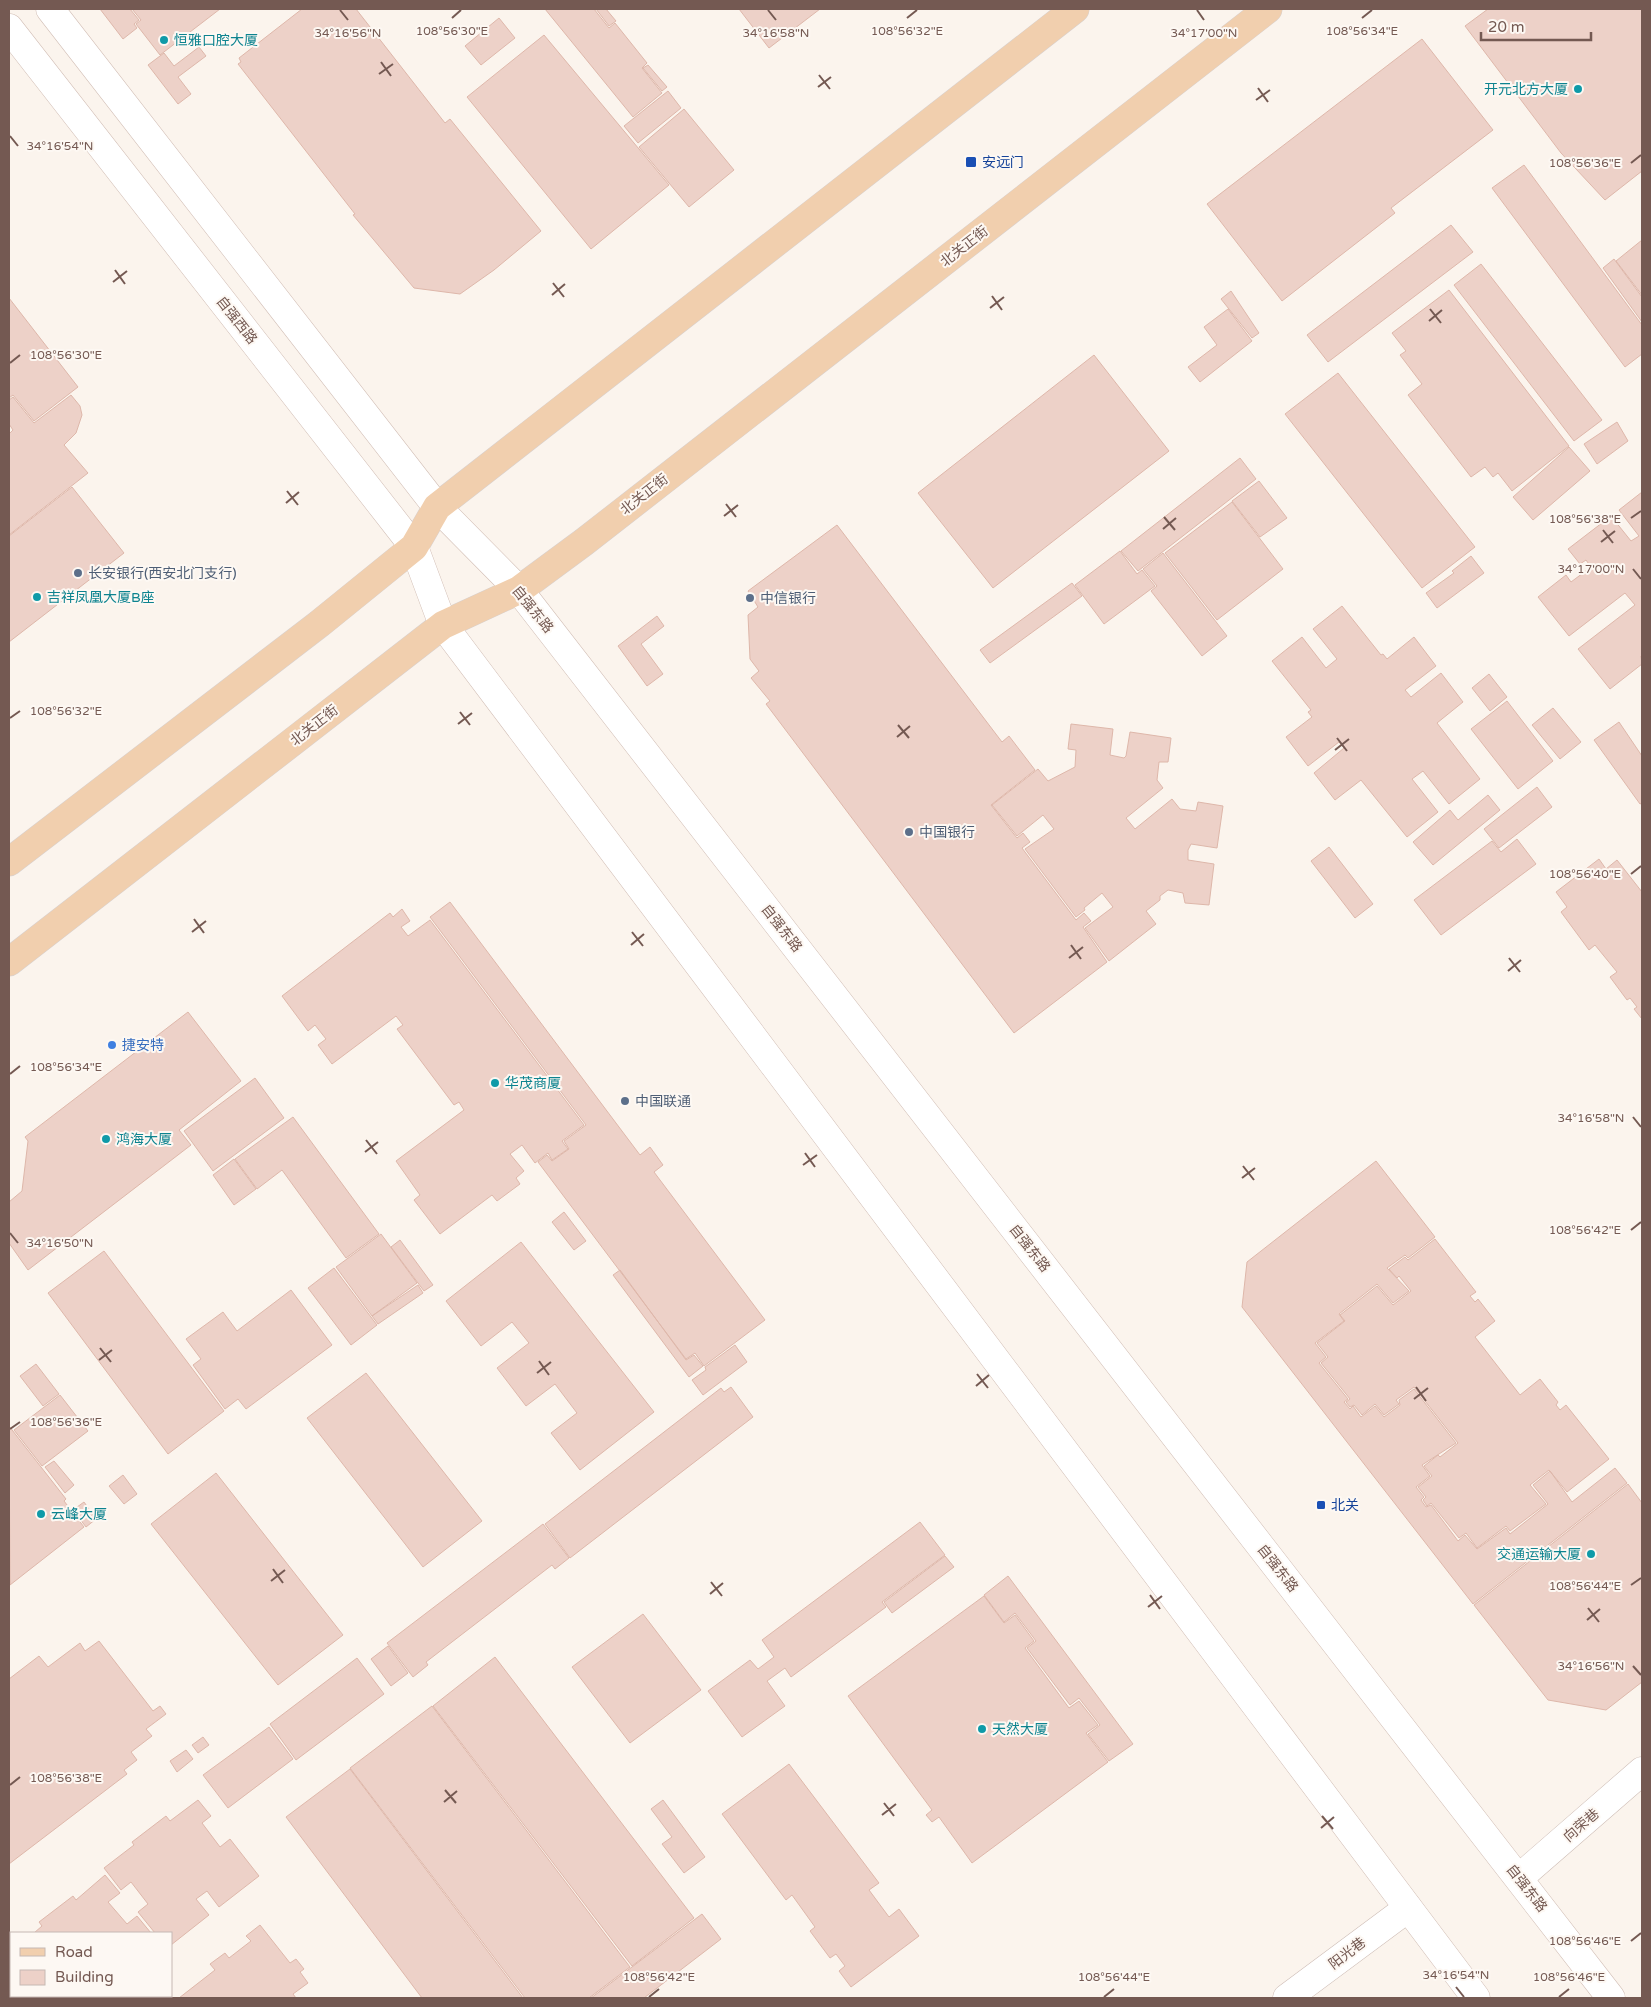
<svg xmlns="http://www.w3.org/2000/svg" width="1651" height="2007" font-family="'Varela Round','Noto Sans SC',sans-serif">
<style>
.building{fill:#edd1c8;stroke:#deb7aa}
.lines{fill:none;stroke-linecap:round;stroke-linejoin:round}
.street-casing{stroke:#cebdb6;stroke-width:29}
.secondary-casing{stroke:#d1bdb4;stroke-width:29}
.primary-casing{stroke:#d8d1cf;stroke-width:29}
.street{stroke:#fff;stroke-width:28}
.secondary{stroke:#fff;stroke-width:28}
.primary{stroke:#f1cfae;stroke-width:28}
.ticks{fill:none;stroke:#745952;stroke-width:2}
.culture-dot{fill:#0f9aa8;stroke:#fdf8f3;stroke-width:2}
.transit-dot{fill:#1a4fb4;stroke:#fdf8f3;stroke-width:2}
.service-dot{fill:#5c6f8a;stroke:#fdf8f3;stroke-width:2}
.shop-dot{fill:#3f7fe0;stroke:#fdf8f3;stroke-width:2}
.labels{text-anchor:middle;stroke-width:4;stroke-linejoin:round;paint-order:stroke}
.culture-label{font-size:14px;fill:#0d838f;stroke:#fdf8f3;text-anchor:start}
.transit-label{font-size:14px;fill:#164399;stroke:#fdf8f3;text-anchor:start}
.street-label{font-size:14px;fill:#745952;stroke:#fdf8f3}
.service-label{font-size:14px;fill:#4e5e75;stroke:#fdf8f3;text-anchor:start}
.shop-label{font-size:14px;fill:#366cbe;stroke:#fdf8f3;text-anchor:start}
.ticks-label{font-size:12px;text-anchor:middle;fill:#745952;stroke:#fdf8f3;stroke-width:4;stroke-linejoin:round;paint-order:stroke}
</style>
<rect width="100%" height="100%" fill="#fbf4ed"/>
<path class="building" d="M100,9h30l9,11 -5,4 3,4 -14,11z
M132,9h88l-60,46 -24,-31 5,-4z
M302,9h54l89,114 5,-4 91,112 -47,39 -34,24 -46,-6 -61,-73 2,-1 -117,-150 3,-2 -2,-4z
M545,9h49l15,19 6,-5 32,40 -5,5 20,25 -29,24z
M596,9h10l10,12 -7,5z
M739,9h81l-51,39z
M1488,9h154v162l-37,29 -44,-47 -96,-127z
M499,18l16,20 -34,27 -16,-19z
M544,35l125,150 -78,64 -124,-152z
M1422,39l71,91 -102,78 4,5 -113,88 -75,-97z
M199,47l7,9 -28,21 13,17 -13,10 -30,-39 16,-12 10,13z
M648,65l19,22 -5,4 -19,-23z
M668,91l13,17 -43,35 -14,-17z
M684,109l50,61 -45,37 -50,-60z
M1524,165l118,160v29l-17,13 -133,-179z
M1451,225l22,27 -145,110 -21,-27z
M1642,240v55l-26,-34z
M1614,259l28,38v25l-39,-54z
M1481,264l121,156 -28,21 -120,-156z
M1449,290l120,156 -57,45 -14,-18 -5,4 -8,-10 -14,10 -63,-82 14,-11 -22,-29 6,-4 -14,-18z
M1231,291l28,42 -7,5 -31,-39z
M9,298l69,89 -44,34 -21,-26 -4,3z
M1228,309l24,32 -52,41 -12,-15 29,-22 -13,-18z
M1094,355l75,96 -176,137 -75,-95z
M1338,373l137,174 -53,41 -137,-174z
M71,395l9,11 2,9 -6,18 -12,12 24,28 -79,62v-101l4,-4 -4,-6v-24l4,-3 21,26z
M1617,422l11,19 -31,23 -13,-20z
M1569,447l21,24 -57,49 -20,-23z
M1240,458l16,21 -118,92 -17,-20z
M1259,481l28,37 -27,19 -28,-36z
M72,487l52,66 -115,89v-106z
M1642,492v163l-1,1 1,8 -32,25 -32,-40 57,-44 -10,-12 -56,43 -31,-39 28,-22 5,7 20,-15 -5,-7 -6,4 -12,-15 43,-33 20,25 8,-5 -20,-26z
M1232,502l51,67 -66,51 -52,-67z
M837,525l165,217 7,-6 26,34 -44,35 26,33 6,-5 7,9 -8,6 54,72 8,-7 7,8 -8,6 24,35 -93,71 -248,-329 4,-3 -19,-23 8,-7 -9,-12 -2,-44 10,-8 -10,-16z
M1120,551l17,23 5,-4 13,16 -51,38 -29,-39z
M1163,553l64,83 -25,20 -51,-65 6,-5 -14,-17z
M1471,556l13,17 -47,35 -11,-15 28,-20 -2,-2z
M1072,583l10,13 -92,67 -10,-13z
M1342,606l39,49 2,-1 4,5 27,-22 22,29 -31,24 6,7 30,-24 22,29 -26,21 43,56 -31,25 -26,-33 -11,8 26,33 -31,25 -46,-57 -26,20 -21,-27 30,-25 -5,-6 -31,24 -22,-29 26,-20 -4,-5 3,-2 -39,-49 30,-24 24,31 11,-9 -24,-30z
M657,616l7,10 -23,18 22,30 -16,12 -29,-40z
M1489,674l18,23 -17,14 -18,-23z
M1507,701l46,60 -35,28 -47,-60z
M1553,708l28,34 -21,17 -28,-34z
M1619,722l23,34v47l-2,1 -46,-64z
M1071,724l42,5 -3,26 14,3 2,-2 4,-24 41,6 -3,24h-9l-2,18 6,8 -37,30 9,11 37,-30 8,10 16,2 2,-9 25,4 -6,42 -26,-4 -3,6v10l26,4 -5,41 -24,-2 -2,-10 -15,-3 -8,6v4l-14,11 10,13 -47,37 -24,-33 28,-21 -11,-14 -18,15 1,2 -9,7 -51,-68 29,-20 -11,-14 -26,21 -25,-31 46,-36 10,12 27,-14 1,-17 -8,-1z
M1537,787l15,20 -53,41 -15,-19z
M1488,795l12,15 -67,55 -20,-23 37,-32 8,10z
M1517,839l19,25 -95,71 -27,-35 78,-59 9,11z
M1329,847l44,57 -18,14 -44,-57z
M1599,859l7,10 11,-9 25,32v127l-8,-10 3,-2 -7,-9 -3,2 -17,-23 7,-5 -22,-27 -6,5 -28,-38 6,-5 -11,-15z
M450,902l190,253 10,-8 13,18 -9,7 111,148 -61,46 -9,-13 -9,6 -148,-197 9,-7 5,6 17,-12 -5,-8 22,-16 -156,-208z
M402,909l8,12 -9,6 7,9 22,-16 154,205 -22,16 6,8 -16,11 -4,-7 -13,10 -13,-18 -12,9 14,17 -8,7 4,6 -23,17 -5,-6 -52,39 -26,-34 6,-5 -24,-34 68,-51 -5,-8 -5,3 -57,-76 6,-4 -7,-9 -64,48 -14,-19 8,-6 -11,-14 -7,6 -26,-35 108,-83 3,4z
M188,1012l53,69 -62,49 12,15 -163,125 -19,-27v-41l13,-11 6,-50 -3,-4z
M255,1078l29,40 -71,53 -29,-40z
M293,1117l86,117 -33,24 -64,-88 -25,19 -22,-30z
M234,1159l22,30 -22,16 -21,-30z
M1376,1161l59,76 -27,21 -3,-3 -18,13 22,23 -16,12 -16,-19 -38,30 5,7 -29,22 11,14 -7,6 29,36 -4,3 6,7 3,-3 8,11 14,-11 9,11 16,-12 -1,-5 15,-11 42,54 -34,22 8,11 -14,11 8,10 -3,3 5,7 5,-2 27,36 7,-6 12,14 29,-21 4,6 38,-30 -15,-19 17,-14 22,31 43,-34 12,15 -154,121 -231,-297 5,-45z
M564,1212l22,29 -12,9 -22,-28z
M381,1234l36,49 -45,33 -36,-49z
M1435,1239l41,53 -6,4 5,6 3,-3 17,22 -20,16 45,58 20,-16 18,23 -2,3 4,5 6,-5 43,54 -42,33 -18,-22 -19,15 16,19 -36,27 -4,-5 -29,22 -11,-15 -7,5 -28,-35 -4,3 -4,-6 3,-3 -8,-10 14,-11 -8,-10 14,-11 2,2 18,-14 -44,-56 -18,13 3,4 -15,11 -9,-11 -13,11 -8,-10 -4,2 -4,-5 4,-3 -29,-36 7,-6 -11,-14 28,-22 -5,-6 37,-29 16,19 18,-14 -12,-15 -2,2 -8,-9 16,-12 3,3z
M400,1240l33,45 -9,6 -33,-44z
M521,1242l133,170 -74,58 -29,-37 26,-20 -22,-29 -29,22 -29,-38 32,-25 -17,-21 -31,24 -35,-45z
M104,1251l120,160 -56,43 -120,-161z
M334,1268l43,57 -26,20 -43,-57z
M620,1270l66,90 8,-5 9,11 -14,11 -76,-102z
M418,1285l5,8 -45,31 -6,-8z
M291,1290l41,55 -86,64 -8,-10 -13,10 -32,-44 8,-6 -15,-20 37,-27 14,19z
M735,1345l12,17 -44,33 -11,-15 14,-10 -1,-3z
M36,1364l23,30 -16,12 -23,-30z
M366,1373l116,148 -59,46 -116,-149z
M731,1387l22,30 -183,141 -25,-34 176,-136 3,4z
M60,1395l28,36 -46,35 -28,-36z
M9,1426l57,73 -2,2 20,26 -74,58z
M54,1461l20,24 -9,8 -20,-26z
M216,1473l127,162 -65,50 -127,-161z
M123,1475l14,19 -13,10 -15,-18z
M1628,1484l14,19v179l-36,28 -58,-10 -74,-95z
M84,1502l12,17 -10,8 -13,-17z
M920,1522l25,33 -63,47 4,5 -95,70 -6,-9 -18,13 18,25 -43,31 -34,-46 42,-31 8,9 16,-12 -12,-17z
M543,1524l26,34 -14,11 -3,-4 -126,97 2,3 -15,12 -26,-34z
M945,1556l9,11 -62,46 -8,-11z
M1008,1576l125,168 -24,17 -21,-27 12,-9 -21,-27 -9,7 -43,-57 9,-7 -21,-28 -11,9 -20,-27z
M984,1596l20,27 11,-8 19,26 -9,7 44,60 10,-7 19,24 -12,8 22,29 -136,101 -33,-46 -7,5 -6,-7 6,-5 -84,-114z
M643,1614l58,76 -71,53 -58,-76z
M99,1641l54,70 7,-5 6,8 -20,15 6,7 -21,16 6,8 -13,10 3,4 -118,90v-185l30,-23 9,11 32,-24 5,8z
M388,1646l20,27 -17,13 -20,-27z
M495,1657l199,261 -62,48 -199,-260z
M357,1658l27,36 -88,66 -26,-36z
M432,1706l198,261 -41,31h-64l-175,-230z
M269,1727l24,32 -65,49 -25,-33z
M203,1737l6,8 -11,8 -6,-8z
M186,1750l7,9 -16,13 -7,-11z
M789,1764l90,119 -10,7 20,27 10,-8 20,27 -68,51 -12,-16 6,-5 -9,-12 -6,4 -20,-27 5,-4 -23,-32 -6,5 -64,-86z
M350,1769l173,229h-101l-136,-181z
M198,1800l13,16 -9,7 18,24 10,-8 29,37 -40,31 -12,-16 -11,8 13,16 -38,30v-12h-16l-17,-21 10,-8 -17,-22 -10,8 -17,-22 30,-23 -2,-3 34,-26 4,5z
M663,1800l42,57 -21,16 -22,-29 10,-7 -21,-28z
M105,1875l15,18 -12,9 19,22 10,-8 14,17h-117l8,-7 -3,-4 34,-26 3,4z
M702,1914l19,25 -77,59h-53z
M260,1925l30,38 6,-4 8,10 -4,3 8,11 -15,11 3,4h-117l36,-28 -5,-6 15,-11 4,5 22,-17 -5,-5z
M11,1952v44h102l-3,2h-101v-44z"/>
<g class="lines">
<defs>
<path id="street" d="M1519,1878l123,-107
M1287,1998l121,-90"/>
<path id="secondary" d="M50,9l387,498 82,83 1092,1408
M9,28l405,519 29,78 1033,1373"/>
<path id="primary" d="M9,862l310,-238 95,-77 23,-40 638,-498
M9,962l434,-337 76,-35 65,-48 684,-533"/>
</defs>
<use href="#street" class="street-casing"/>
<use href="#secondary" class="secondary-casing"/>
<use href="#primary" class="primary-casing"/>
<use href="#street" class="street"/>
<use href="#secondary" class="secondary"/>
<use href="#primary" class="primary"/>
</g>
<path class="ticks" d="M340,10l8,10M768,10l8,10M1197,10l7,10M452,18l9,-8M907,18l10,-8M1362,18l10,-8M381,62l10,14M379,74l14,-10M819,75l11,14M818,87l13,-10M1258,88l10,14M1256,100l14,-10M10,136l8,10M1631,163l10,-8M115,270l10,14M113,282l14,-11M553,283l11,14M552,295l13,-11M992,296l10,14M990,308l14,-11M1430,309l11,14M1429,321l13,-11M10,363l10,-8M287,491l11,14M286,503l13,-11M726,504l10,13M724,516l14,-11M1164,517l11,13M1631,518l10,-7M1163,529l13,-11M1603,530l10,13M1601,542l14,-11M1633,569l8,10M460,712l10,13M10,718l10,-7M458,724l14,-11M898,725l11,13M897,737l13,-11M1337,738l10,13M1335,750l14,-11M1631,874l10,-8M194,919l10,14M192,932l14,-11M632,932l11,14M631,945l13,-11M1071,945l10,14M1069,958l14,-11M1509,958l11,14M1508,971l13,-11M10,1074l10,-8M1633,1117l8,10M366,1140l11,14M365,1152l13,-10M805,1153l10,14M803,1165l14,-10M1243,1166l11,14M1242,1178l13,-10M1631,1230l10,-8M10,1233l8,10M100,1348l11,14M99,1360l13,-10M539,1361l10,14M537,1373l14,-11M977,1374l11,14M976,1386l13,-11M1416,1387l10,14M1414,1399l14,-11M10,1429l10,-7M273,1569l10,14M271,1581l14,-11M711,1582l11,14M1631,1585l10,-7M710,1594l13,-11M1150,1595l10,14M1148,1607l14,-11M1588,1608l11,14M1587,1620l13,-11M1633,1666l8,9M10,1785l10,-8M445,1790l11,13M444,1802l13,-11M884,1803l10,13M882,1815l14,-11M1322,1816l11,13M1321,1828l13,-11M1631,1941l10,-8M1456,1987l8,10M649,1997l10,-8M1104,1997l10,-8M1559,1997l10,-8"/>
<g class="culture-dot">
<circle cx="164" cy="40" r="5"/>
<circle cx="1578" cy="89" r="5"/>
<circle cx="37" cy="597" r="5"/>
<circle cx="495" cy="1083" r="5"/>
<circle cx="106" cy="1139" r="5"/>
<circle cx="41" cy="1514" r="5"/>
<circle cx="1591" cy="1554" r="5"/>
<circle cx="982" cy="1729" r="5"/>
</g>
<g class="transit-dot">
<rect x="965" y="156" width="12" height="12" rx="2.5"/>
<rect x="1316" y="1500" width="10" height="10" rx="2.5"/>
</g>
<g class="service-dot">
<circle cx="78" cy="573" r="5"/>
<circle cx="750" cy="598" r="5"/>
<circle cx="909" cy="832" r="5"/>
<circle cx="625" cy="1101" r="5"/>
</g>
<circle class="shop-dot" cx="112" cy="1045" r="5"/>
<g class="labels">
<g class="culture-label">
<text x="174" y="45">恒雅口腔大厦</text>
<text x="1568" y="94" text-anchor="end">开元北方大厦</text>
<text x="47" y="602">吉祥凤凰大厦B座</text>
<text x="505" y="1088">华茂商厦</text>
<text x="116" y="1144">鸿海大厦</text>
<text x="51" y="1519">云峰大厦</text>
<text x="1581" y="1559" text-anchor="end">交通运输大厦</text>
<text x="992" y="1734">天然大厦</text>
</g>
<g class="transit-label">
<text x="982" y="167">安远门</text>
<text x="1331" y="1510">北关</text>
</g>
<g class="street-label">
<text transform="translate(964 246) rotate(-38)" y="5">北关正街</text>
<text transform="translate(237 320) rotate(52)" y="5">自强西路</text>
<text transform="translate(644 494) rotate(-38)" y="5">北关正街</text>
<text transform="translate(533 609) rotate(51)" y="5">自强东路</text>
<text transform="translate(314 725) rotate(-38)" y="5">北关正街</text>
<text transform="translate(782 928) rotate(52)" y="5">自强东路</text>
<text transform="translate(1030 1248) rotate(52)" y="5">自强东路</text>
<text transform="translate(1278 1568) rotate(52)" y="5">自强东路</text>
<text transform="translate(1581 1825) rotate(-41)" y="5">向荣巷</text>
<text transform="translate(1527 1888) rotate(52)" y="5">自强东路</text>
<text transform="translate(1347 1953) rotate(-37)" y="5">阳光巷</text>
</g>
<g class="service-label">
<text x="88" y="578">长安银行(西安北门支行)</text>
<text x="760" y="603">中信银行</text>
<text x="919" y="837">中国银行</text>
<text x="635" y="1106">中国联通</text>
</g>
<g class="shop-label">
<text x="122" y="1050">捷安特</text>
</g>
</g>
<g class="ticks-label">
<text x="452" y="35">108°56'30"E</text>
<text x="907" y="35">108°56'32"E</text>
<text x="1362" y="35">108°56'34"E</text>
<text x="776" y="37">34°16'58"N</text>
<text x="348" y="37">34°16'56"N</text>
<text x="1204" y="37">34°17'00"N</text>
<text x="60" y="150">34°16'54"N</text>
<text x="1585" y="167">108°56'36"E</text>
<text x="66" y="359">108°56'30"E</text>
<text x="1585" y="523">108°56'38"E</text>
<text x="1591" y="573">34°17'00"N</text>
<text x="66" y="715">108°56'32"E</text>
<text x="1585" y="878">108°56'40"E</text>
<text x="66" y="1071">108°56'34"E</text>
<text x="1591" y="1122">34°16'58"N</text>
<text x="1585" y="1234">108°56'42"E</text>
<text x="60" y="1247">34°16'50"N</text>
<text x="66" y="1426">108°56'36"E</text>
<text x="1585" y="1590">108°56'44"E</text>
<text x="1591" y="1670">34°16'56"N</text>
<text x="66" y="1782">108°56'38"E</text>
<text x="1585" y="1945">108°56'46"E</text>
<text x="1456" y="1979">34°16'54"N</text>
<text x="659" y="1981">108°56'42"E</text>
<text x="1114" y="1981">108°56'44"E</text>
<text x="1569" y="1981">108°56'46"E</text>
</g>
<rect width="1651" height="2007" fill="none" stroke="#745952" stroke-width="20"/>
<rect x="10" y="1932" width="162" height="65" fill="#fdf8f3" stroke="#c6b8b3"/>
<rect x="20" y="1948" width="25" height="8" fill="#f1cfae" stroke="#c6b8b3"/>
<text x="55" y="1957" font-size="15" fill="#745952">Road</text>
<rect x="20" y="1970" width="25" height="15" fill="#edd1c8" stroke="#c6b8b3"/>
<text x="55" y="1982" font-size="15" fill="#745952">Building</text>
<path d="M1481 32v8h110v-8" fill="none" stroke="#745952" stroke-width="2.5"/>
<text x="1488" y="32" font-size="15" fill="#745952" stroke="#fdf8f3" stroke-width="4" paint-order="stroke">20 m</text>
</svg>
